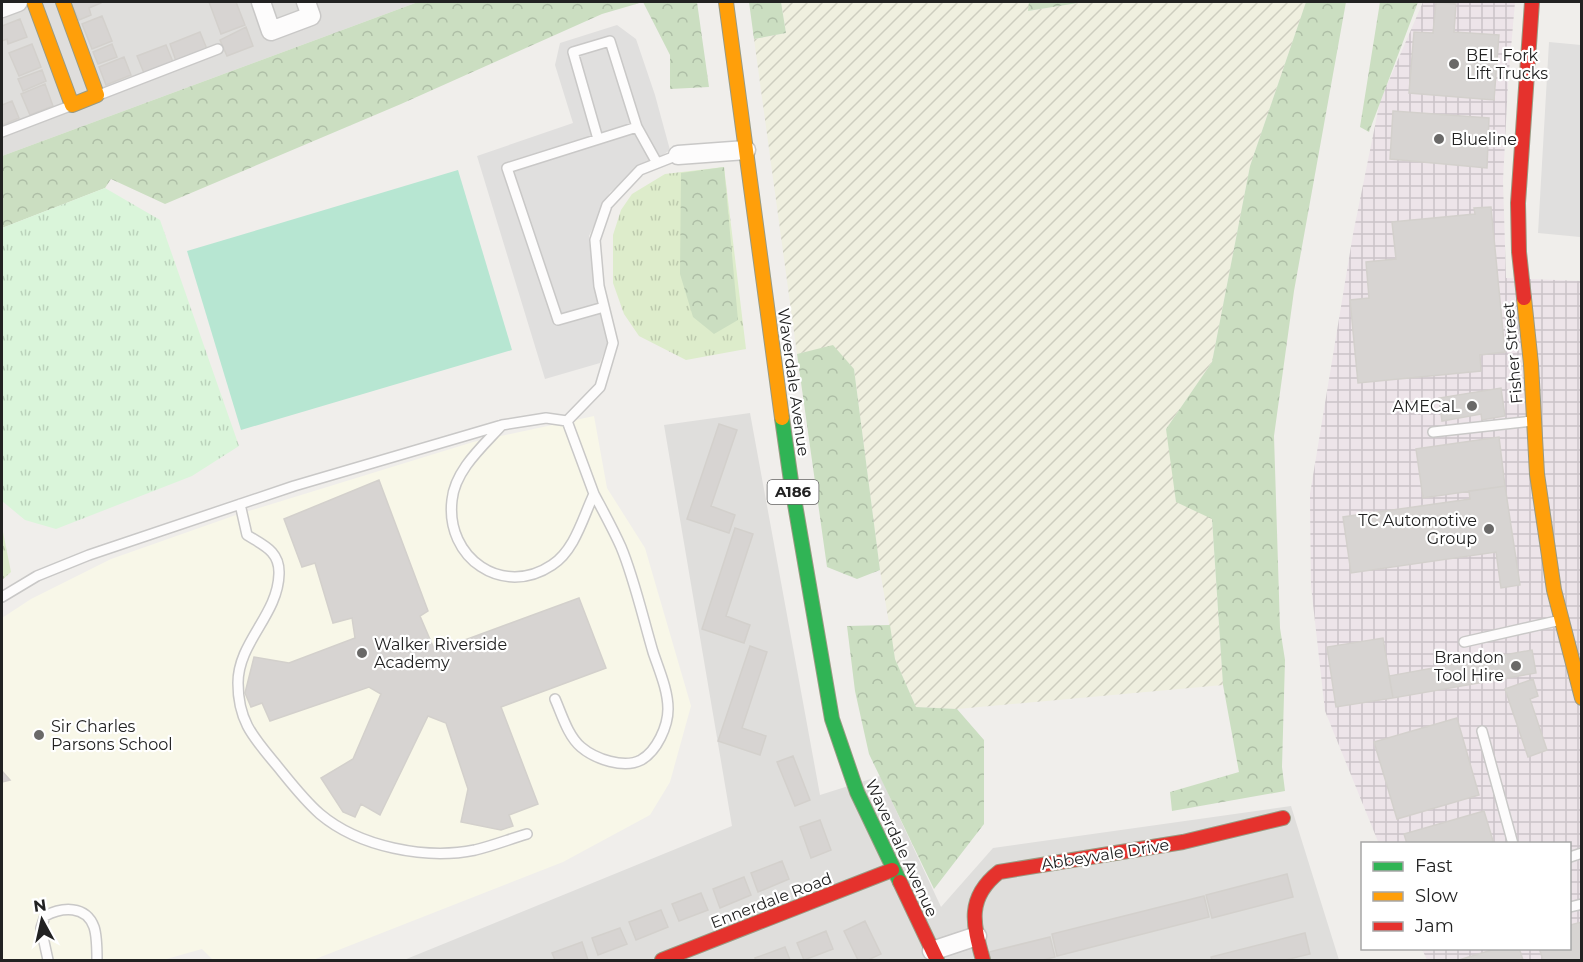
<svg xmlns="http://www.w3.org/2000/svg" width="1583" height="962" font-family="Montserrat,sans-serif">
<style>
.residential{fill:#dfdedc}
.industrial{fill:url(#industrial-grid)}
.education{fill:#f8f7e8}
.farmland{fill:url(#farmland-furrows)}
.grass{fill:url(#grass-tufts)}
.forest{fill:url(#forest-crowns)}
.park{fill:url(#park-tufts)}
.pitch{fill:#b7e6d2}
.parking{fill:#e0dfde}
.building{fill:#d7d4d2;stroke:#d3d0cc;stroke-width:1.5}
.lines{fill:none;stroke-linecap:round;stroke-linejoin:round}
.lane-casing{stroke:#c9c8c7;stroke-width:12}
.street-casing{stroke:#c9c8c7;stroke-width:21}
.fast-casing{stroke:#999a82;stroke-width:16}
.slow-casing{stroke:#999a82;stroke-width:16}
.jam-casing{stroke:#999a82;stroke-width:16}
.lane{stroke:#fdfcfc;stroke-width:9}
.street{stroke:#fdfcfc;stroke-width:18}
.fast{stroke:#30b455;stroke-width:14}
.slow{stroke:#ff9f0a;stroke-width:14}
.jam{stroke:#e5322d;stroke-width:14}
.poi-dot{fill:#6a6968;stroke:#fff;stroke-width:2}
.labels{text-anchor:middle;stroke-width:4.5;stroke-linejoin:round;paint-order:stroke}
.shield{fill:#fff;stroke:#646464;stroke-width:1.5}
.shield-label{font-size:15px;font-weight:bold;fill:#222}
.poi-label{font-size:16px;fill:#222;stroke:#fff;text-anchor:start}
.street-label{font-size:16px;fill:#222;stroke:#fff}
</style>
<defs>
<pattern id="industrial-grid" width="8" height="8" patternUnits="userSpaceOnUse" patternTransform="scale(1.5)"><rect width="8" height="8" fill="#ede4e9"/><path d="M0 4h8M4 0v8" fill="none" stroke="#cbc3c8"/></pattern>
<pattern id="farmland-furrows" width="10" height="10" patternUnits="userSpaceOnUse" patternTransform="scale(1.5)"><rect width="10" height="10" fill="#efefdf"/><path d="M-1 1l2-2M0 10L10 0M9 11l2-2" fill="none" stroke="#cdcdbf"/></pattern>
<pattern id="grass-tufts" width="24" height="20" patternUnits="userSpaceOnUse" patternTransform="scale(1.5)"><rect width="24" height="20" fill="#ddeccb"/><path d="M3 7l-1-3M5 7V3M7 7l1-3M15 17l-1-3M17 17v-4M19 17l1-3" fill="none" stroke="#bdcaae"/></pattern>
<pattern id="forest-crowns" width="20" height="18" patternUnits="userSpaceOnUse" patternTransform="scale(1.5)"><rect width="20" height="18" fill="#cbdec1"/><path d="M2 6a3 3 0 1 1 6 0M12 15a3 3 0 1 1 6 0" fill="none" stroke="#aebea6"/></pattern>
<pattern id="park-tufts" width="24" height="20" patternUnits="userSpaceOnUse" patternTransform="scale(1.5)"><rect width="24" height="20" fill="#daf5da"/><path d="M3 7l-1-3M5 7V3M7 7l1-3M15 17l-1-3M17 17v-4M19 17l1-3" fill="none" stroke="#bbd2bb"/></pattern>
</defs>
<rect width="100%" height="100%" fill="#f0eeeb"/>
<path class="residential" d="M2,2h416l-416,154z
M750,413l70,382 60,-19 61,131 52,-59 298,-42 48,154h-935l328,-134 -68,-401z"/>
<path class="industrial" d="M1423,2h92l-7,81 -5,98 3,97 75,3v679h-154l-5,-11 148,-1v-104h-191l-54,-133 -14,-125 -1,-92 43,-260 27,-133z"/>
<path class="education" d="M594,416l13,72 38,60 46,158 -21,76 -20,33 -87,47 -250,98h-100l-11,-11 -39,11h-161v-342l29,-19 80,-40 125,-44 237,-73z"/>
<path class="farmland" d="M781,2h248v9l55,-9h222l-56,164 -38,196 -46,67 46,90 11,166 -266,24 -41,-2 -21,-48 -15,-89 -26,-201 -22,-23 -35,8 -43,-315 32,-6z"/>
<path class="grass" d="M724,167l22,182 -60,11 -47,-24 -15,-22 -11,-31v-48l8,-25 11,-16 33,-20z
M2,527l9,45 -9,8z"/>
<path class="forest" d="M418,2h279l12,85 -39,2v-34l-27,-53 -41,12 -201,90 -236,100 -54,-25 -6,9 -103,40v-72z
M749,2h32l5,31 -32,6z
M1029,2h55l-56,9z
M1306,2h40l-52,289 -20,145 6,192 5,32 -3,107 3,24 -113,20 -2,-19 69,-20 -16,-87 -11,-166 -36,-17 -10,-73 46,-67 38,-196z
M1380,2h38l-49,130 -9,-5z
M724,167l14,153 -24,14 -21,-17 -13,-43 1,-101z
M833,345l21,24 26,201 -23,9 -30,-12 -30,-213z
M890,625l5,34 21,48 41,2 27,31v84l-50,65 -65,-135 -14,-63 -8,-65z"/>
<path class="park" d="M105,188l55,32 79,226 -47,30 -136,53 -31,-9 -23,-19v-273z"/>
<path class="pitch" d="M458,170l54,180 -271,80 -54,-179z"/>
<path class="parking" d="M617,25l19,14 19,56 15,55 -60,42 -21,44 5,48 14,58 -8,21 -55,16 -68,-223 96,-33 -18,-58 5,-22z
M1549,42l32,3 -1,192 -42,-4z"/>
<path class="building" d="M71,2h30v1l-12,5 2,7 -12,5z
M209,2h27l9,23 -24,9z
M1436,2l20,2 -2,28 45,3 -5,65 -85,-7 5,-61 19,1z
M102,16l10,25 -20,8 -10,-25z
M20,19l7,18 -19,7 -1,-5 -5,2v-15z
M246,27l7,19 -26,10 -7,-16z
M200,32l7,17 -31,12 -6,-17z
M32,44l9,23 -22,9 -10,-23z
M112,44l5,13 -19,7 -5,-12z
M166,45l7,17 -29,11 -7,-17z
M124,57l7,18 -25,10 -7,-18z
M42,70l4,11 -23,10 -5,-12z
M45,84l8,22 -23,9 -9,-21z
M12,101l7,17 -17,7v-20z
M1393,111l96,7 -2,50 -97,-9z
M1491,207l14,145 -25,3 1,16 -123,12 -8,-83 19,-2 -3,-36 30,-3 -4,-37 83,-8 -1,-6z
M1501,388l4,28 -23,4 -1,-6 -39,7 -3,-23z
M719,424l18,6 -26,76 24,9 -6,18 -42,-14z
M1499,437l6,49 -82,12 -7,-49z
M379,480l49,131 -8,5 15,35 144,-53 27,70 -105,39 37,97 -29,11 4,11 -12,4 -40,-8 7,-33 -22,-66 -18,-7 -48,99 -19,-11 -6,13 -12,-5 -22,-34 32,-19 28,-65 -12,-7 -99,34 -8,-18 -11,4 -6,-14 9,-36 35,6 66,-25 -3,-20 -19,5 -18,-60 -13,4 -18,-48z
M1505,486l15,99 -19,3 -5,-36 -145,21 -8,-56 127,-18 -1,-8z
M735,528l18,6 -27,82 24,9 -6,18 -42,-14z
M1383,638l10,60 -57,9 -9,-60z
M750,646l17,6 -25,76 24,8 -6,19 -42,-14z
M1532,650l4,23 -143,25 -4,-22z
M1533,679l5,17 -8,3 17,51 -19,7 -23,-68z
M1457,718l22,77 -82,24 -23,-77z
M793,756l17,44 -15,6 -18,-44z
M2,771l8,9 -8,2z
M1484,811l10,33h-87l-3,-10z
M820,820l11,30 -20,8 -11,-31z
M782,861l7,18 -31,13 -7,-19z
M1287,874l6,23 -81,21 -6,-23z
M744,877l7,18 -31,13 -7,-19z
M701,893l7,17 -29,11 -7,-17z
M1204,896l5,21 -152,39 -5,-22z
M661,910l7,17 -32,13 -7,-18z
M865,921l16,33 -13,6h-10l-14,-29z
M1582,922v38h-39l-4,-12h31v-23z
M620,928l7,16 -29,11 -6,-17z
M826,931l7,18 -29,11 -7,-17z
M1305,933l5,21 -25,6h-73l-1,-3z
M1050,937l5,20 -12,3h-52l-2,-8z
M582,942l6,18h-33l-3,-7z
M785,947l5,13h-34l-1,-2z
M1498,948h21l4,12h-64z"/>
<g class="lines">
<defs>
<path id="lane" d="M99,95l119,-46
M2,132l68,-26
M598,139l-25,-87 37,-11 27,86
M604,307l-46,13 -51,-152 130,-41 20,36
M502,425c-19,21 -47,45 -50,75 -7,58 51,98 100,65 23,-15 31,-48 42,-71l-27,-73
M1433,432l99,-11
M240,504l7,31c16,10 33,16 32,39 -1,41 -41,68 -41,109 0,39 16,55 40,84 13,16 26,33 42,47 39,33 106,46 155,36 17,-4 35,-11 52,-16
M2,597l35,-21 52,-21 205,-69 208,-61 44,-7 21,3 33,-34 13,-44 -14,-57 -4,-46 12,-35 33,-35 38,-15
M1464,642l97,-22
M555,699c7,16 13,37 26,48 14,12 43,22 60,13 16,-9 27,-34 27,-51 0,-19 -9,-39 -15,-57 -10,-34 -19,-74 -32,-105 -8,-18 -18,-36 -27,-53
M1482,731l31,113
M1570,857l12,-4
M1570,907l12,-3
M48,960l-7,-32 4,-12c17,-9 41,-11 49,11 3,9 3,23 3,33"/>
<path id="street" d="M261,2l10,29 40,-15 -5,-14
M2,8l16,-6
M678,155l68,-5
M932,951l45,-15"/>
<path id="fast" d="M782,418l9,63 41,238 25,73 43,90"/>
<path id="slow" d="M34,2l38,103 25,-10 -34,-93
M726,2l56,416
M1524,298l7,66 6,110 17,116 28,108"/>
<path id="jam" d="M1524,298l-5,-46 -1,-49 14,-201
M900,882l37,78
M662,960l230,-90
M983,960c-10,-36 -17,-62 16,-88l184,-30 100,-24"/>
</defs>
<use href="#lane" class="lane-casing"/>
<use href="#street" class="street-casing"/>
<use href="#fast" class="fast-casing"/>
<use href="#slow" class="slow-casing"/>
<use href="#jam" class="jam-casing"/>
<use href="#lane" class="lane"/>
<use href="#street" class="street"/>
<use href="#fast" class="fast"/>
<use href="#slow" class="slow"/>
<use href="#jam" class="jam"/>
</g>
<g class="poi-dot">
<circle cx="1454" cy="64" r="6"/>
<circle cx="1439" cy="139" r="6"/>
<circle cx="1472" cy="406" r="6"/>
<circle cx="1489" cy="529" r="6"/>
<circle cx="362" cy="653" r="6"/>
<circle cx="1516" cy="666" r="6"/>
<circle cx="39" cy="735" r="6"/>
</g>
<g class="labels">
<rect class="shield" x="767.5" y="480" width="51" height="24" rx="4.5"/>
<g class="shield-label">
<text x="793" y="497">A186</text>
</g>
<g class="poi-label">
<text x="1466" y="61">BEL Fork<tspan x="1466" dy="18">Lift Trucks</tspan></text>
<text x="1451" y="145">Blueline</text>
<text x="1460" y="412" text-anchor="end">AMECaL</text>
<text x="1477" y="526" text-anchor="end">TC Automotive<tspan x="1477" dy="18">Group</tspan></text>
<text x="374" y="650">Walker Riverside<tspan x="374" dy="18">Academy</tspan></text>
<text x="1504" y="663" text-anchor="end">Brandon<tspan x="1504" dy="18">Tool Hire</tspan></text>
<text x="51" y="732">Sir Charles<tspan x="51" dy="18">Parsons School</tspan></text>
</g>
<g class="street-label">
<text transform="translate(1512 353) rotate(-95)" y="6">Fisher Street</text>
<text transform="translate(794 382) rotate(82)" y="6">Waverdale Avenue</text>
<text transform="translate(902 848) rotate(65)" y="6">Waverdale Avenue</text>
<text transform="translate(1105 854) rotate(-9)" y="6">Abbeyvale Drive</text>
<text transform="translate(771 900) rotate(-21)" y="6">Ennerdale Road</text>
</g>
</g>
<rect width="1583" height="962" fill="none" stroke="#222222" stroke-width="6"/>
<rect x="1361" y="842" width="210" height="108" fill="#ffffff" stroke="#a7a7a7" stroke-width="1.5"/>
<rect x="1373" y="862" width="30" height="9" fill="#30b455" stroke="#a7a7a7" stroke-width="1.5"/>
<text x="1415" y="872" font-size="18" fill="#222222">Fast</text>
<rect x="1373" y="892" width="30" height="9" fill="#ff9f0a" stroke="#a7a7a7" stroke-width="1.5"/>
<text x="1415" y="902" font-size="18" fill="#222222">Slow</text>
<rect x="1373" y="922" width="30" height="9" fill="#e5322d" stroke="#a7a7a7" stroke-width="1.5"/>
<text x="1415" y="932" font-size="18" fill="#222222">Jam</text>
<g transform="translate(42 920) rotate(352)" stroke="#ffffff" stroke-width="4.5" paint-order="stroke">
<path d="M0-4.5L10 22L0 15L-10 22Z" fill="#222222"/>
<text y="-9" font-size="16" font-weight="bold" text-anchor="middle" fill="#222222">N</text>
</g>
</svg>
